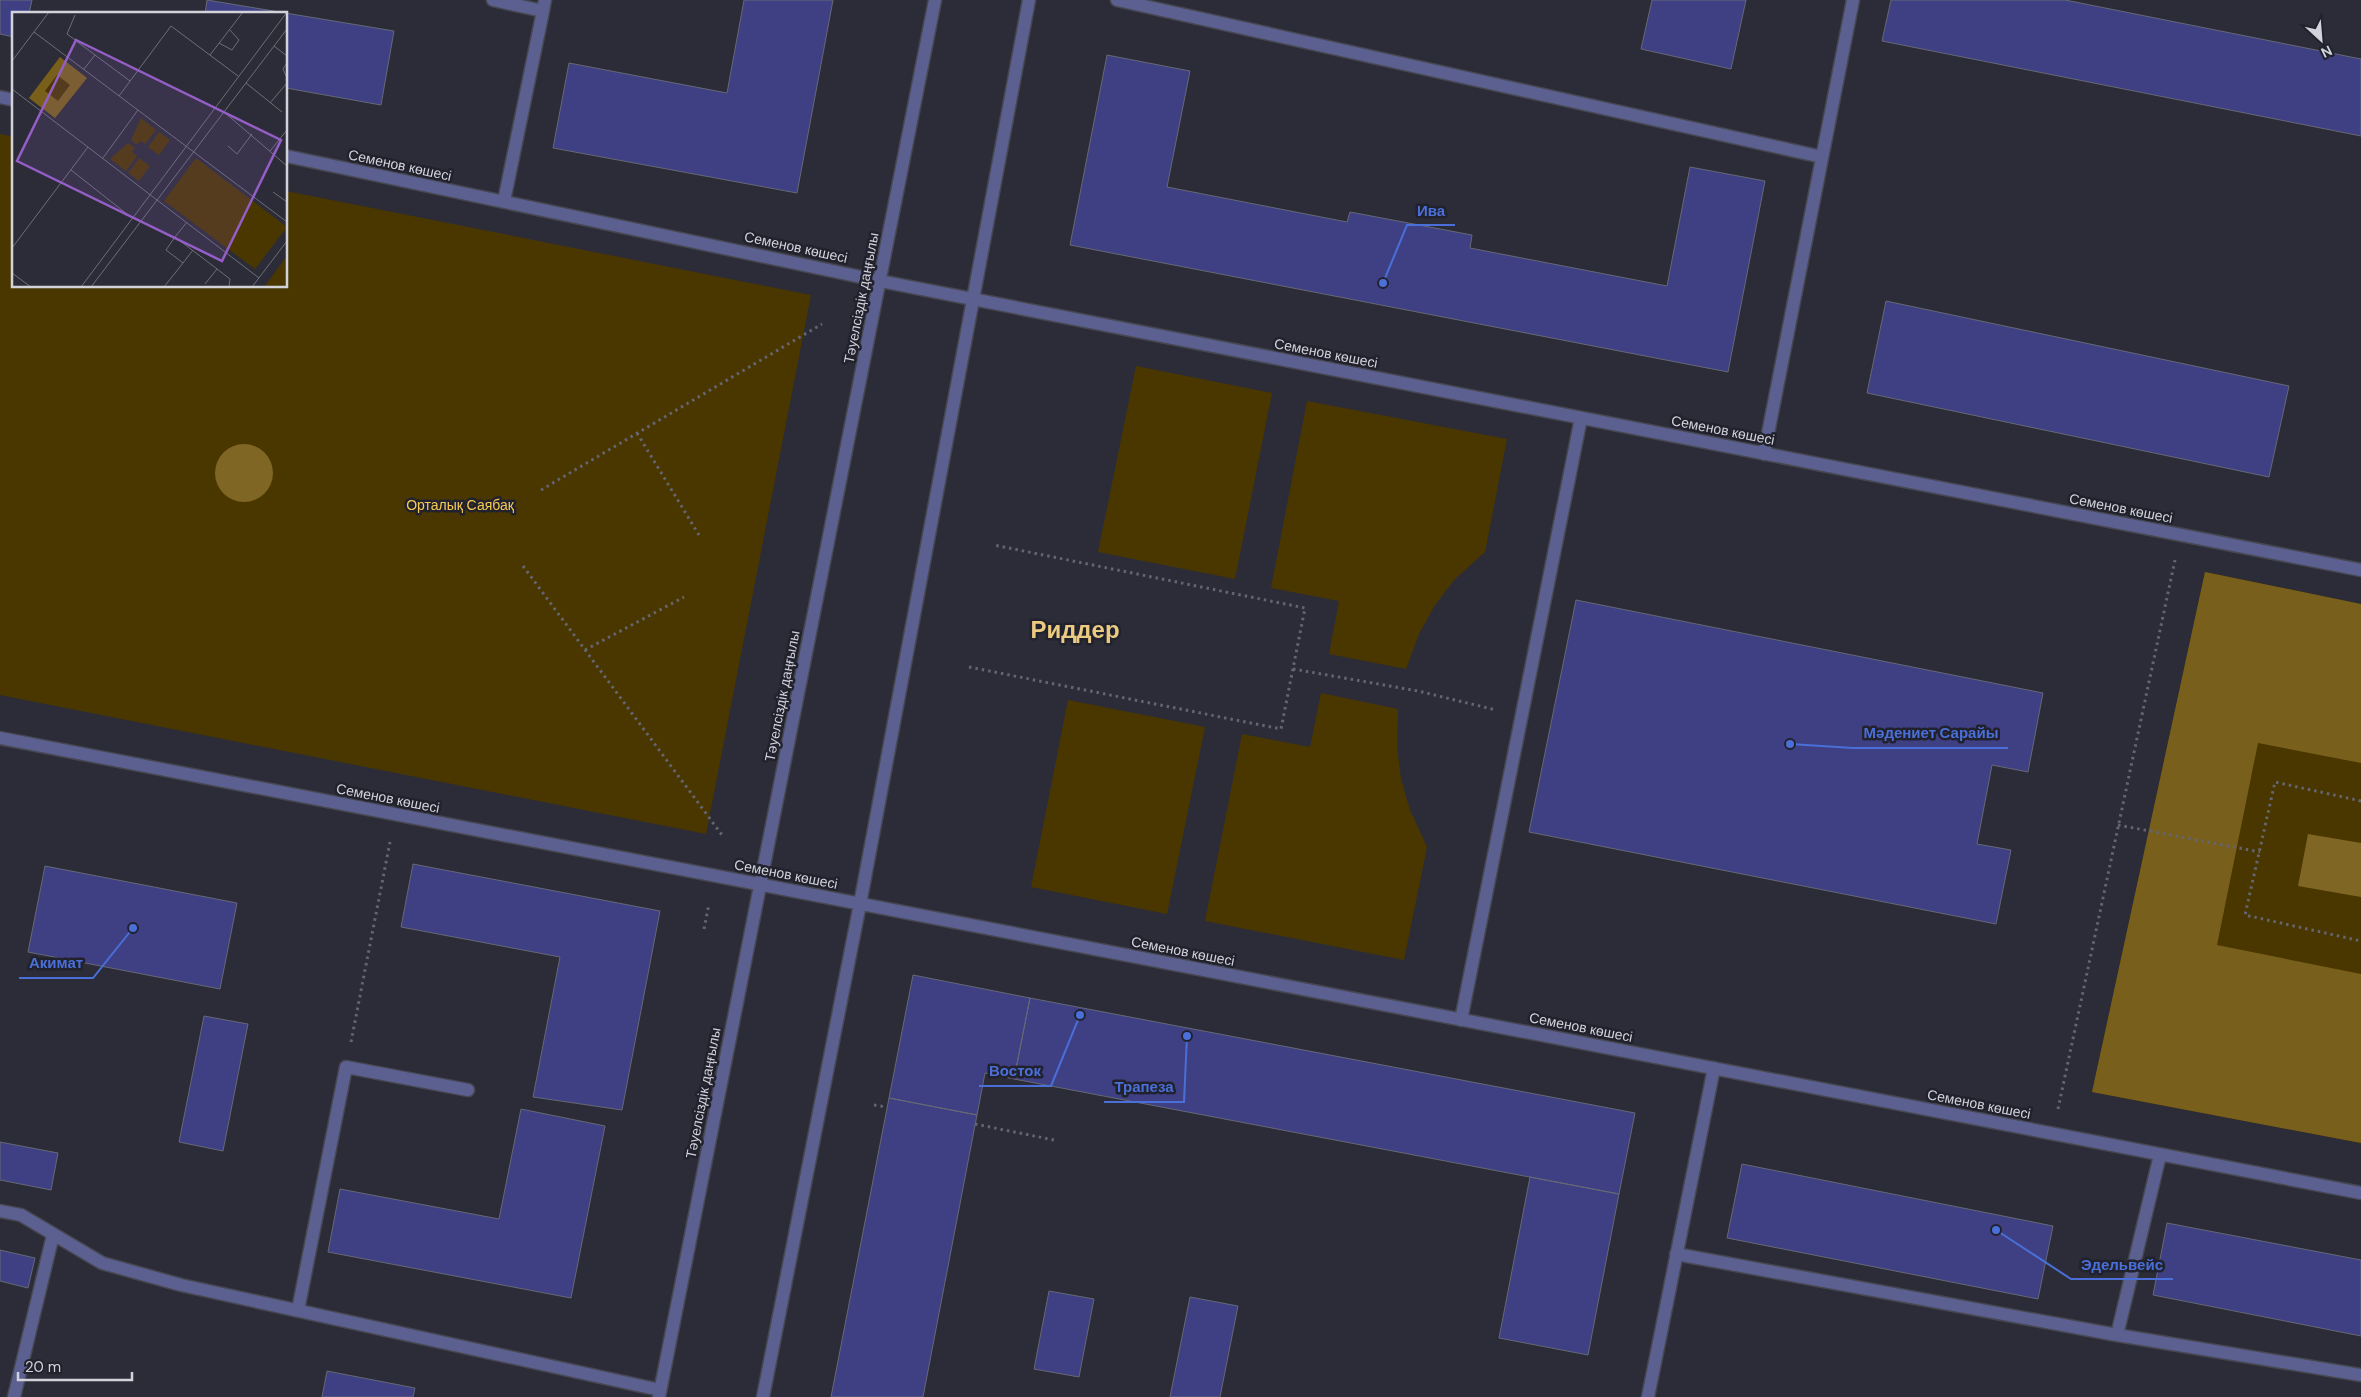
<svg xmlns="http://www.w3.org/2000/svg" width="2361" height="1397" font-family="'DM Sans',sans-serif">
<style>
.green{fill:#4a3700}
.forest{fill:#785f1c}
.water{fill:#806624}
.building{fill:#3f4084;stroke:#666875}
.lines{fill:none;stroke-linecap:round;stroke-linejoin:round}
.minor-casing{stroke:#464751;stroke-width:15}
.path{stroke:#64656f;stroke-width:3;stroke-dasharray:2.5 4;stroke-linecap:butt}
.minor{stroke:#5b6090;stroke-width:12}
.labels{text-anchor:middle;stroke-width:5;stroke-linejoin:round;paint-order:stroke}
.street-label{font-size:14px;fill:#d1d2da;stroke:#21222d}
.park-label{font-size:14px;fill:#f6c954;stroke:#21222d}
.town-label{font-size:24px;font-weight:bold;fill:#ebcb81;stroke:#21222d}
.inset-road{fill:none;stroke:#6d6e78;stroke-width:1}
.view{fill:#955ec7;fill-opacity:0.15;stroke:#955ec7;stroke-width:2.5}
.inset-edge{fill:none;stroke:#d1d2da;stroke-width:2.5}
.leader{fill:none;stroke:#4a6fd8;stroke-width:2}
.callout-dot{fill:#4a6fd8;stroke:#21222d;stroke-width:2}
.callout-label{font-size:15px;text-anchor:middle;font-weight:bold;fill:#4a6fd8;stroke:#21222d;stroke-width:5;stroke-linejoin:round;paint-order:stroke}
</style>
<rect width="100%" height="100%" fill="#2b2c37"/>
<path class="green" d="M0,134l14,3v149h272v-95l525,104 -105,539 -706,-139z
M1136,366l136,27 -37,186 -137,-27z
M1307,401l200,38 -22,113 -30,27 -20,26 -16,29 -13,35 -77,-15 10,-53 -68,-13z
M2205,572l156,32v539l-269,-51z
M1321,693l77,16 -1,37 4,33 9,31 17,37 -23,113 -199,-39 37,-187 68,13z
M1068,700l137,27 -38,187 -136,-27z"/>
<path class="forest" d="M2205,572l156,32v159l-103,-20 -41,202 144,29v169l-269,-51z"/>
<path class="water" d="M215 473a29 29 0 1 1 58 0a29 29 0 1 1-58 0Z
M2308,834l53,9v54l-63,-11z"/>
<path class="building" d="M0,0h32l-3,14h-15v23l-14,-3z
M207,0l187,31 -13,74 -95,-17v-74h-81z
M744,0h89l-36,193 -244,-45 16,-85 158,30z
M1652,0h94l-15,69 -90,-20z
M1891,0h174l296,59v77l-479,-95z
M1107,55l83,16 -23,116 180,35 3,-10 122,23 -2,13 197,38 23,-119 75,14 -37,191 -658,-127z
M1886,301l403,85 -20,91 -402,-84z
M1576,600l467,93 -15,79 -36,-7 -15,79 34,6 -15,74 -467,-92z
M413,864l247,47 -38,199 -89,-13 27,-140 -159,-30z
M45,866l192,37 -17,86 -192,-37z
M913,975l117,23 -16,81 -29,-6 -8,42 -88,-17z
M1030,998l605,115 -16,81 -605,-115z
M204,1016l44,8 -25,127 -44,-9z
M889,1098l88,17 -54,282h-92z
M521,1109l84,17 -34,172 -243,-46 12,-63 159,30z
M0,1142l58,11 -7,37 -51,-10z
M1742,1164l311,62 -15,73 -311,-61z
M1530,1177l89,17 -31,161 -89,-17z
M2167,1223l194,37v76l-208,-41z
M0,1250l35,8 -7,30 -28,-7z
M1049,1291l45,8 -15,78 -45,-8z
M1190,1297l48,9 -18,91h-50z
M327,1371l88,17 -2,9h-91z"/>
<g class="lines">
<defs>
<path id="minor" d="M493,0l50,11 2,-11
M1117,0l705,157
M0,97l14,3
M286,156l594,125 1481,289
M504,201l39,-190
M1764,454l89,-454
M0,738l2361,455
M1461,1020l120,-602
M2160,1155l-43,180 244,40
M0,1211l21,4 81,48 79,22 479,105
M1676,1254l441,81
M298,1310l48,-243 122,23
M14,1397l39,-162
M659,1397l276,-1397
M763,1397l97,-493 169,-904
M1648,1397l66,-329"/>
</defs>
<use href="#minor" class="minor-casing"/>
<path class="path" d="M637,433l62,102
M541,490l281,-166
M523,566l199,269
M585,650l99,-53
M969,667l312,62 24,-121 -311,-63
M1293,669l125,22 78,19
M2361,801l-86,-19 -30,133 116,26
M2118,825l142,27
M704,929l5,-25
M351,1042l39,-200
M874,1105l13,2
M2058,1109l117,-549
M975,1124l79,16"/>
<use href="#minor" class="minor"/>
</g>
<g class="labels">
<g class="street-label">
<text transform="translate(400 165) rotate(12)" y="5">Семенов көшесі</text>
<text transform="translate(796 247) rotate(12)" y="5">Семенов көшесі</text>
<text transform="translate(861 298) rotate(-79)" y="5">Тәуелсіздік даңғылы</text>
<text transform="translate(1326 353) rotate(11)" y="5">Семенов көшесі</text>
<text transform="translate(1723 430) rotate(11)" y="5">Семенов көшесі</text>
<text transform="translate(2121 508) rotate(11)" y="5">Семенов көшесі</text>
<text transform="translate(782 696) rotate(-79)" y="5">Тәуелсіздік даңғылы</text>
<text transform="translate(388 798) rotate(11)" y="5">Семенов көшесі</text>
<text transform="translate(786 874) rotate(11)" y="5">Семенов көшесі</text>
<text transform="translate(1183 951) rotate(11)" y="5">Семенов көшесі</text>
<text transform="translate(1581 1027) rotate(11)" y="5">Семенов көшесі</text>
<text transform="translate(703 1093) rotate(-79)" y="5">Тәуелсіздік даңғылы</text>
<text transform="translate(1979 1104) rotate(11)" y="5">Семенов көшесі</text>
</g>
<g class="park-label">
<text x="460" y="510">Орталық Саябақ</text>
</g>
<g class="town-label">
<text x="1075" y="638">Риддер</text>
</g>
</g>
<g transform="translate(12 12)">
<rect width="275" height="275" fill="#2b2c37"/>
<path d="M48,45l27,21 -32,40 -26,-20zM129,106l15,12 -11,14 -5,-3 -3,4 -6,-5zM147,120l11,8 -11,15 -11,-8zM116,131l7,5 -3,4 5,4 -11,15 -16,-12zM127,146l11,8 -11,15 -11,-8zM184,146l91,69 -32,42 -91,-68zM275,244v31h-23z" fill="#4a3700"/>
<path d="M48,45l27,21 -32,40 -26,-20zM45,63l13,10 -12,16 -13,-10z" fill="#785f1c" fill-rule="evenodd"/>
<path class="inset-road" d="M63,3l-8,19 28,21 -11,14M22,20l253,190M207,31l13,7 7,-10 -10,-11M262,34l13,10M83,43l35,26M198,43l33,-43M0,49l37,-49M275,51l-4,6 4,9M234,71l36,29M0,77l247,189M107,84l52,-70 67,50M258,91l17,-20M212,100l63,54M216,134l9,8 15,-20M258,139l17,-21M91,146l35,-48M59,158l61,48M261,180l14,10M163,225l12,-15M0,236l76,-101M171,251l10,-13M205,257l13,10 -1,8M0,261l19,14M69,275l206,-275M79,275l196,-258M152,275l19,-24 -17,-13 9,-13 42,32 -12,15M240,275l35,-46"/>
<path class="view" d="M64,28l205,100 -59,121 -205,-100z"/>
<rect width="275" height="275" class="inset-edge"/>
</g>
<path class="leader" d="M1383 283L1407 225H1455M1790 744L1853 748H2008M133 928L93 978H19M1080 1015L1051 1086H979M1187 1036L1184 1102H1104M1996 1230L2071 1279H2173"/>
<g class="callout-dot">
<circle cx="1383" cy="283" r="5"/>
<circle cx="1790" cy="744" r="5"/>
<circle cx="133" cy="928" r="5"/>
<circle cx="1080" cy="1015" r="5"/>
<circle cx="1187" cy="1036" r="5"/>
<circle cx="1996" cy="1230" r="5"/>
</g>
<g class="callout-label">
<text x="1431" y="216">Ива</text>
<text x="1931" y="738">Мәдениет Сарайы</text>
<text x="56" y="968">Акимат</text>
<text x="1015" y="1076">Восток</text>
<text x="1144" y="1092">Трапеза</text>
<text x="2122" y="1270">Эдельвейс</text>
</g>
<g transform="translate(2321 40) rotate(154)" stroke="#21222d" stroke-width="4" paint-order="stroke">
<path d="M0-4L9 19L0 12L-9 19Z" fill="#d1d2da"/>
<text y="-8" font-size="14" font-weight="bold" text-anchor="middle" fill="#d1d2da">N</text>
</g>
<path d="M18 1372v8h114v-8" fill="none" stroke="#d1d2da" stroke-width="2.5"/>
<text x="25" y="1372" font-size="15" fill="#d1d2da" stroke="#21222d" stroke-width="4" paint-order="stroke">20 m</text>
</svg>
